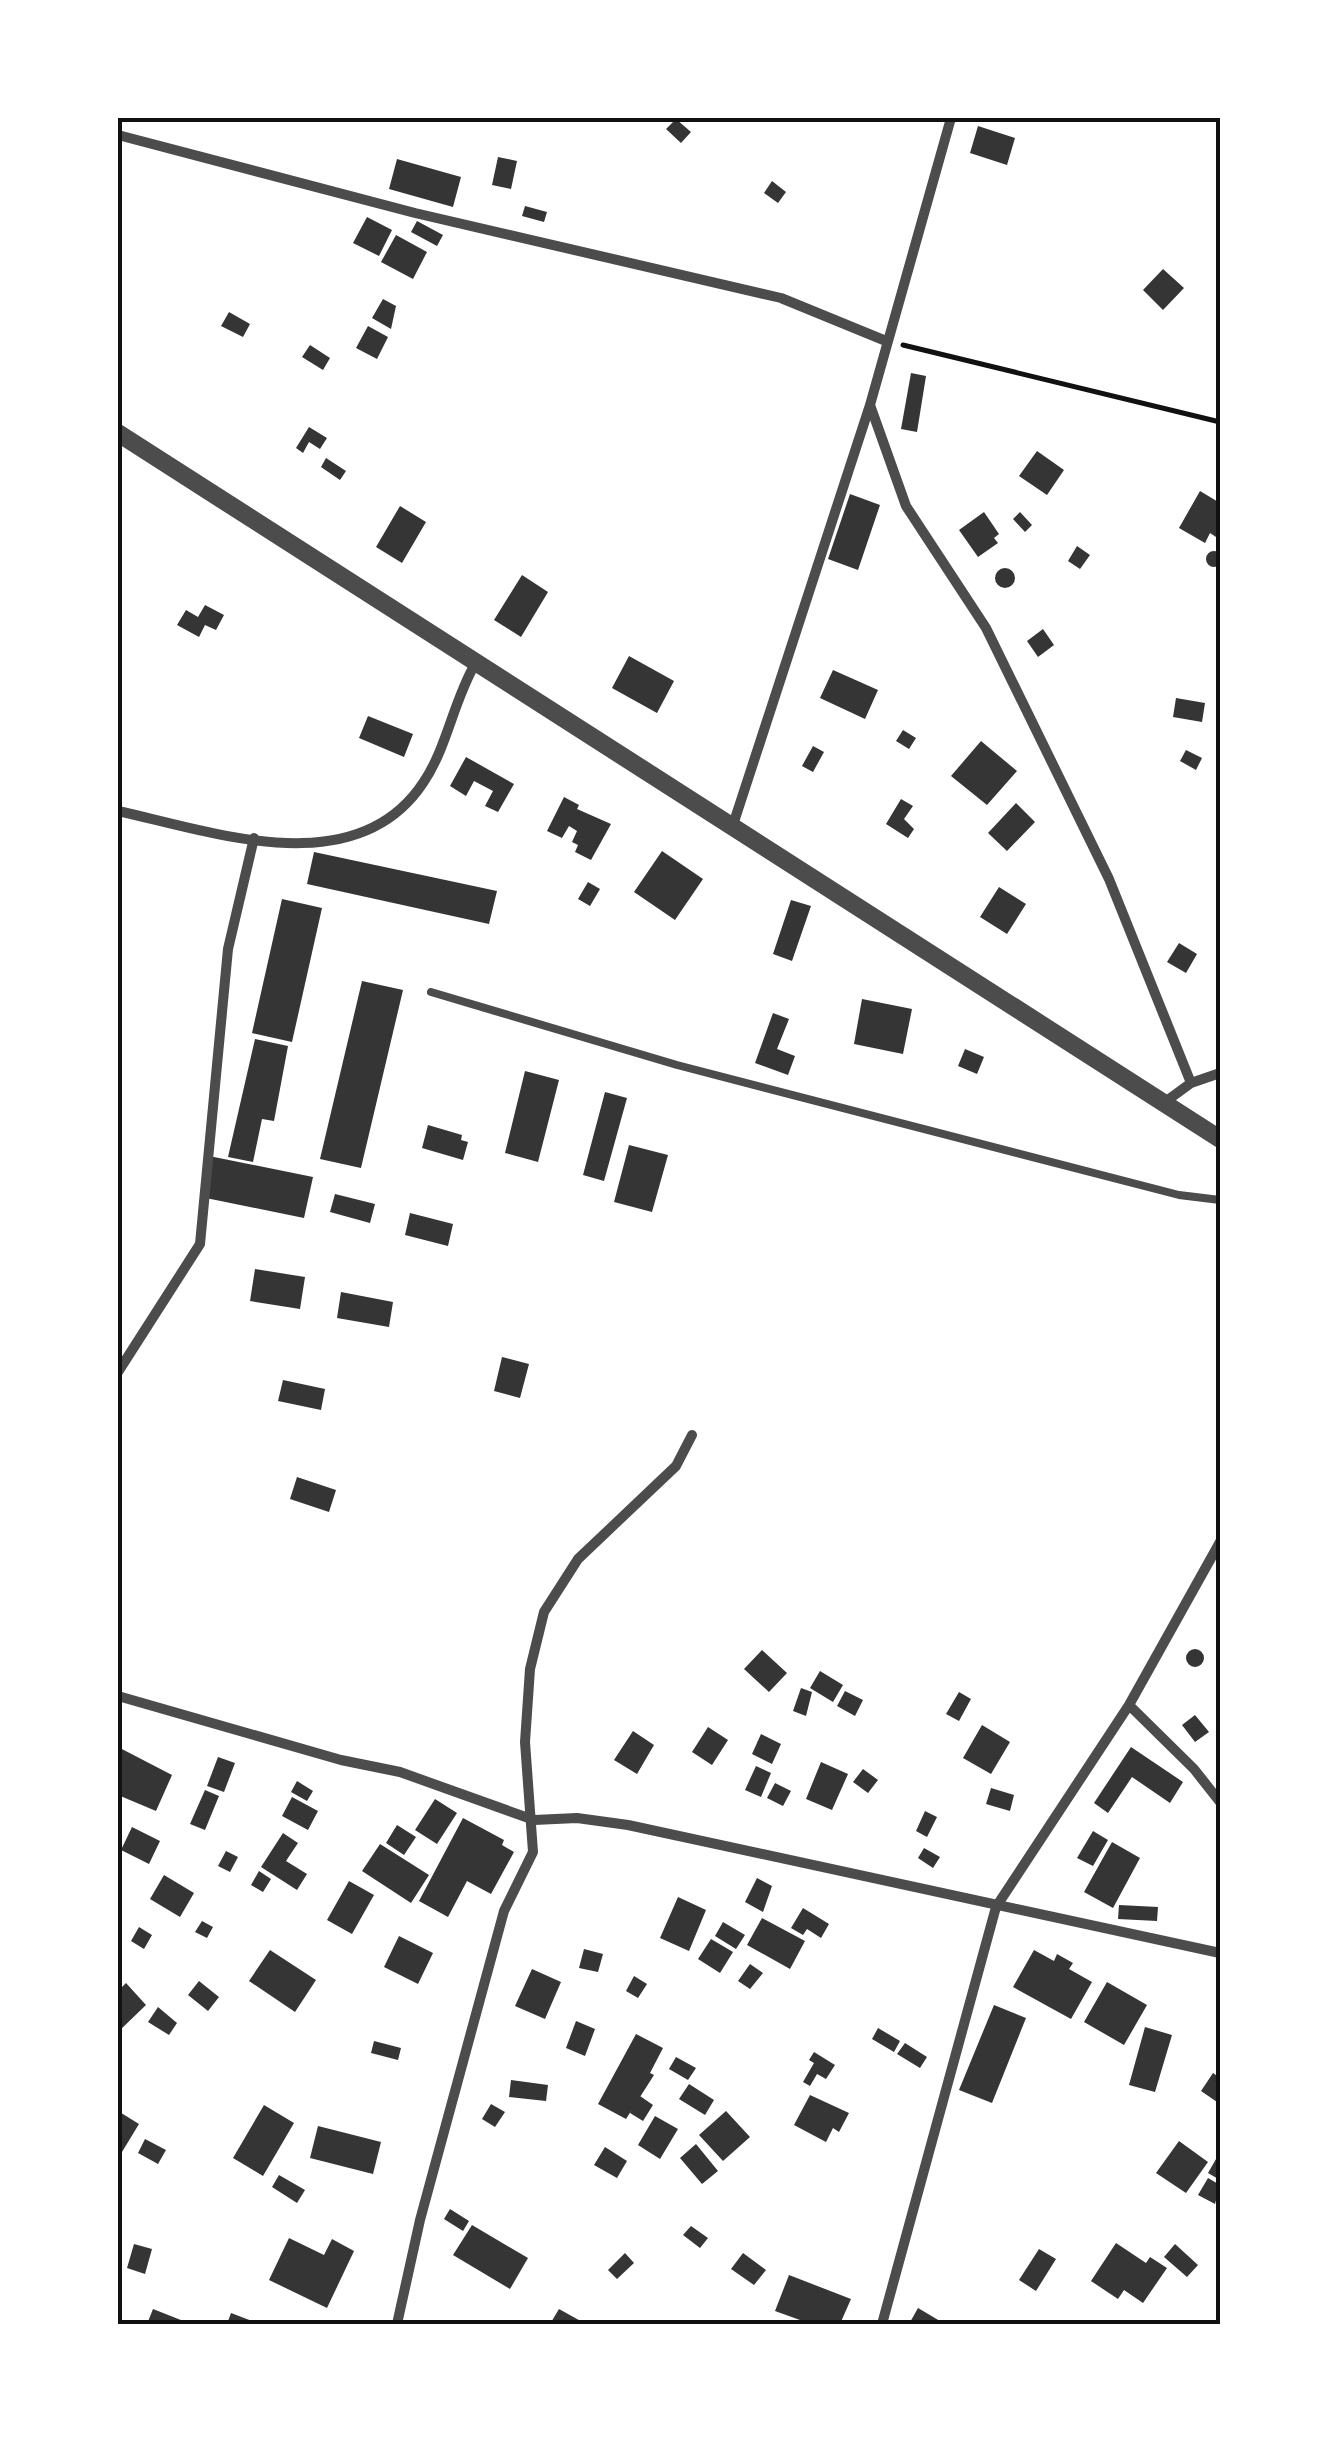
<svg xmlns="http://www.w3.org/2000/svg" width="1338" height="2442" font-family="'Roboto Serif',serif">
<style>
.building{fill:#353535}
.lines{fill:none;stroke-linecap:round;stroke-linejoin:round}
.path{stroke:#111;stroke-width:5}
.service{stroke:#4c4c4c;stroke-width:8}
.minor{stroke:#4c4c4c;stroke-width:10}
.tertiary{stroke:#4c4c4c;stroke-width:18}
.neatline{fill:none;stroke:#111;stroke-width:4}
</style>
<rect width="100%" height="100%" fill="#fff"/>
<path class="building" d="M676,119l15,13 -10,11 -15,-14z
M978,126l37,12 -8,27 -37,-12z
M498,157l19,4 -6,28 -19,-4z
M397,159l64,18 -8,30 -64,-18z
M772,181l14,11 -8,11 -14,-10z
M525,206l22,6 -3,10 -22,-6z
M367,217l25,13 -13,26 -26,-13z
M417,221l26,14 -6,11 -26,-14z
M396,235l31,17 -14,27 -32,-17z
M1163,269l21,19 -21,22 -20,-20z
M383,299l13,7 -5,23 -19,-11z
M229,312l21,12 -7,13 -22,-11z
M368,326l20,11 -11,22 -21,-11z
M310,345l20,13 -7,12 -21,-13z
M911,373l15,3 -9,56 -16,-3z
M309,427l18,11 -7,11 -11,-7 -6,11 -7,-5z
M1037,451l27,19 -17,25 -28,-19z
M326,458l20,13 -6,9 -19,-13z
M1200,491l20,12 -4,19 4,8 -4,7 -6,-4 -5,10 -26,-15z
M850,494l30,11 -22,65 -30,-11z
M400,506l26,16 -24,41 -26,-16z
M984,512l15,22 -5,4 4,5 -20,14 -19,-27z
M1020,512l12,13 -7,7 -12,-13z
M1077,546l13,9 -10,14 -12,-8z
M1206 559a8 8 0 1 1 16 0a8 8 0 1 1-16 0Z
M995 578a10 10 0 1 1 20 0a10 10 0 1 1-20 0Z
M522,575l26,17 -27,45 -27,-17z
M205,605l19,10 -8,15 -11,-5 -6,12 -22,-12 9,-15 12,7z
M1043,629l11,16 -16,12 -11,-16z
M629,656l45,25 -17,32 -45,-25z
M833,670l45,20 -13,29 -45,-21z
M1176,698l29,5 -3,19 -29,-5z
M368,716l45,18 -9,23 -45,-19z
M903,730l13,8 -7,11 -13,-8z
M981,741l36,30 -30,34 -36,-29z
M813,746l11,6 -11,20 -11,-6z
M1186,750l16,8 -6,12 -16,-9z
M466,757l48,27 -16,28 -13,-6 8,-15 -19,-10 -8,15 -16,-10z
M564,797l15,8 -2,4 34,15 -20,36 -16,-8 3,-7 -6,-3 5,-11 -8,-5 -7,12 -15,-7z
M901,799l12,7 -9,13 10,10 -6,9 -22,-14z
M1016,803l19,19 -28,29 -19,-18z
M662,851l41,28 -28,41 -41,-28z
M314,852l183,39 -8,33 -182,-40z
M588,882l12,7 -10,17 -12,-7z
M999,887l27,17 -19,30 -27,-17z
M282,899l40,9 -30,134 -40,-9z
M791,900l20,6 -19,55 -19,-7z
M1179,943l18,11 -11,19 -19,-11z
M362,981l41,9 -42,178 -41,-9z
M862,999l50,10 -9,45 -49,-10z
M773,1013l16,6 -12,30 18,7 -7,19 -33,-12z
M255,1039l33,7 -14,75 -12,-2 -9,43 -25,-5z
M965,1049l19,8 -7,17 -19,-8z
M525,1071l34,9 -21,82 -33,-9z
M605,1092l22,6 -23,83 -21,-6z
M428,1125l34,10 -1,5 7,2 -5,18 -41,-12z
M629,1145l39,10 -16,57 -38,-10z
M209,1156l104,21 -9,41 -103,-21z
M335,1194l40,10 -5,19 -40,-11z
M410,1213l43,11 -5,22 -43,-11z
M255,1269l50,8 -5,32 -50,-8z
M341,1292l52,10 -4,25 -52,-9z
M502,1357l27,7 -9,34 -26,-7z
M283,1380l42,9 -4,21 -43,-9z
M297,1477l39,13 -7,22 -39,-13z
M1186 1658a9 9 0 1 1 18 0a9 9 0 1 1-18 0Z
M762,1650l25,23 -18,19 -25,-23z
M820,1671l23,14 -10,17 -23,-14z
M801,1688l11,4 -6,24 -13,-5z
M845,1691l18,9 -8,16 -18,-10z
M959,1692l12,7 -12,22 -13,-7z
M1195,1715l14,17 -14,10 -13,-17z
M982,1725l28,17 -19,32 -28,-16z
M708,1727l20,13 -16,25 -20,-13z
M633,1731l21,14 -17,29 -23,-14z
M761,1734l20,10 -9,20 -20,-10z
M118,1747l54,28 -16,36 -38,-16z
M1131,1747l52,35 -13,21 -38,-26 -24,36 -14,-10z
M218,1757l17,6 -11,29 -17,-6z
M821,1762l27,12 -16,36 -26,-11z
M756,1766l15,7 -10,24 -16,-7z
M863,1769l15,11 -10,13 -15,-11z
M297,1781l16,10 -6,10 -16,-9z
M775,1783l16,8 -8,15 -16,-8z
M991,1788l23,7 -4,16 -24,-7z
M205,1790l14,6 -14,34 -15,-6z
M292,1797l26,14 -10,19 -26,-14z
M435,1799l22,14 -20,31 -22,-14z
M925,1811l12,6 -10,20 -11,-6z
M463,1818l41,22 -2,5 12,7 -23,42 -24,-13 -19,36 -29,-16z
M397,1825l19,12 -12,18 -18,-12z
M132,1827l28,14 -11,23 -28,-14z
M1093,1831l15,9 -15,26 -16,-8z
M283,1833l15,10 -12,18 21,13 -10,16 -36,-23z
M1112,1842l28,16 -27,50 -29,-16z
M380,1844l49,31 -18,28 -49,-32z
M924,1848l16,9 -7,11 -15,-10z
M226,1851l12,6 -8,15 -12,-6z
M259,1871l12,8 -8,13 -12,-7z
M164,1875l30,18 -14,24 -30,-18z
M757,1878l15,8 -9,26 -18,-10z
M349,1881l25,14 -22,39 -25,-14z
M678,1897l28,13 -17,41 -29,-13z
M1119,1905l39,2 -1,14 -39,-2z
M803,1908l26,16 -8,14 -14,-9 -4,6 -12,-7z
M762,1918l43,23 -15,28 -43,-24z
M202,1921l11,6 -6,11 -12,-6z
M723,1922l22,13 -9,14 -21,-13z
M139,1927l13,8 -8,14 -13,-8z
M399,1936l34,17 -15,31 -34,-17z
M711,1939l22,13 -13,21 -22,-14z
M584,1949l19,5 -5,18 -19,-4z
M270,1950l46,30 -21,32 -46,-31z
M1034,1950l20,11 3,-7 16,9 -4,6 23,13 -21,37 -58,-32z
M750,1964l13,9 -13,16 -12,-8z
M532,1969l29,13 -16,37 -30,-13z
M634,1976l13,8 -9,14 -12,-7z
M199,1981l20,16 -11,14 -20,-16z
M1107,1982l40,23 -23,40 -40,-23z
M126,1983l20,22 -28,27v-41z
M994,2005l32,13 -34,85 -33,-13z
M158,2007l19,16 -8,12 -21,-13z
M576,2021l19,8 -10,27 -19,-8z
M1145,2027l27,8 -17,57 -26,-7z
M878,2028l22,13 -6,11 -22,-13z
M636,2034l27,14 -13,25 4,2 -28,44 -28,-15z
M374,2041l27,7 -3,12 -27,-7z
M905,2043l22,14 -7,11 -23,-14z
M814,2052l21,13 -9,14 -9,-5 -7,12 -7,-4 11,-19 -5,-3z
M676,2057l20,11 -8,12 -19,-11z
M1213,2073l7,5v26l-19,-13z
M511,2080l37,5 -2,16 -37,-4z
M689,2084l25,16 -9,15 -26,-16z
M810,2095l39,18 -10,19 -6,-4 -7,14 -32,-17z
M640,2096l13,9 -10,16 -13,-8z
M491,2104l14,8 -10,15 -13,-8z
M264,2105l30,18 -31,53 -30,-18z
M118,2111l21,13 -17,28 -4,-2z
M726,2111l24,26 -27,24 -24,-26z
M655,2116l23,13 -18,30 -22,-14z
M318,2126l63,16 -8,32 -63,-16z
M145,2139l21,11 -8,14 -20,-11z
M1179,2141l29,21 -22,31 -30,-20z
M696,2144l22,27 -16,13 -22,-26z
M605,2147l22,14 -10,17 -23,-13z
M1220,2152v28l-12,-7z
M279,2175l26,15 -8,13 -25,-16z
M1208,2178l12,7 -5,19 -17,-9z
M450,2209l19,12 -6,10 -19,-12z
M472,2225l56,33 -18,31 -57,-34z
M691,2226l17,12 -8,10 -17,-13z
M289,2238l35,17 8,-16 22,12 -27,57 -58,-28z
M1116,2243l30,20 4,-6 17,11 -24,35 -19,-13 -6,9 -27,-18z
M134,2244l18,5 -7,25 -18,-6z
M1175,2244l23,21 -11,12 -23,-20z
M1039,2249l17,10 -20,32 -17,-11z
M625,2253l9,10 -17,16 -9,-9z
M743,2253l23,17 -12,15 -23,-16z
M789,2275l62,24 -11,25h-29l-36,-13z
M918,2308l27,16h-36z
M153,2309l38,15h-44z
M559,2309l27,15h-36z
M231,2313l29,11h-33z"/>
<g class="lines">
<path class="path" d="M903,345l317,77"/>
<path class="service" d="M431,992l246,73 502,130 41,5"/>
<path class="minor" d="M118,135l297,78 366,85 105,43
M870,405l36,101 80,122 123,251 82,204
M118,811c95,21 238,73 305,-28 24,-35 30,-81 52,-119
M732,828l138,-423 81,-287
M1165,1102l26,-19 29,-10
M118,1372l82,-128 28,-295 26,-111
M118,1696l223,64 59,12 134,48 43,-2 51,7 592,128
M1129,1705l65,64 26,33
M397,2324l23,-104 84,-309 29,-59 -8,-110 5,-73 14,-57 34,-53 98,-93 16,-31
M882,2324l114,-417 133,-202 91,-163"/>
<path class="tertiary" d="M118,433l1102,706"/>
</g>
<rect width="1338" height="2442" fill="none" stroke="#ffffff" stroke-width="240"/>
<rect x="120" y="120" width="1098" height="2202" class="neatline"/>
</svg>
